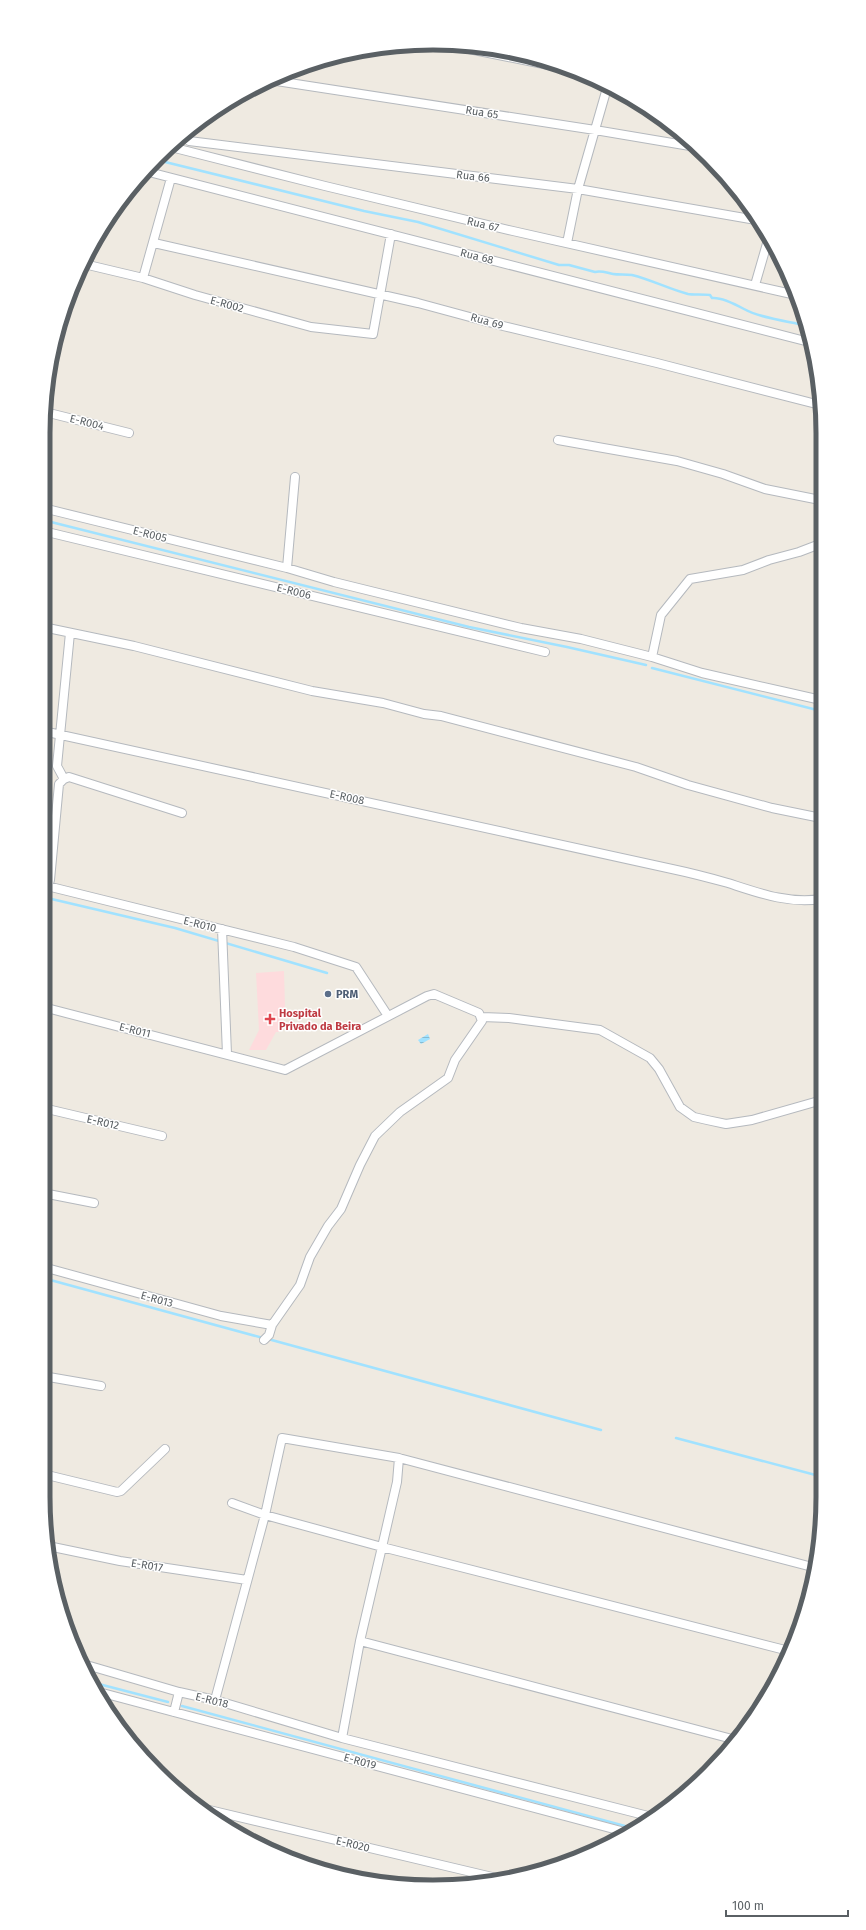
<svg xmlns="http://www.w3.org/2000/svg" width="866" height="1930" font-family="'Fira Sans',sans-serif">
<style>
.medical{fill:#fedbdd}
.water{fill:url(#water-rules)}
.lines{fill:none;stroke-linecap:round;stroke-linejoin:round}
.stream{stroke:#a1e2ff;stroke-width:2.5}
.minor-casing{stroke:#b5b9be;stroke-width:10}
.minor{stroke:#fff;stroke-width:8}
.service-dot{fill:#5c6f8a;stroke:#fff;stroke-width:1.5}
.health-dot{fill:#e0444e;stroke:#fff;stroke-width:1.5}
.labels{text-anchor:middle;stroke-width:3;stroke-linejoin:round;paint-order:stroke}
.street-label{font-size:11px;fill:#5a6064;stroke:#fff}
.service-label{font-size:11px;font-weight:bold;fill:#4e5e75;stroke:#fff;text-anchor:start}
.health-label{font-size:11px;font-weight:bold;fill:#be3a42;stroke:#fff;text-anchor:start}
.rim{fill:none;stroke:#5a6064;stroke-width:5}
</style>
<defs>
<pattern id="water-rules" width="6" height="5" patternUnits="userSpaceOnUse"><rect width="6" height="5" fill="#a1e2ff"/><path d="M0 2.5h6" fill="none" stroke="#86bbd2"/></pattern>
</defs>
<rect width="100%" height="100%" fill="#efeae1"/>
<path class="medical" d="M284,971l1,36 -6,25h-3l-10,18h-17l10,-20 -3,-57z"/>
<path class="water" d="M428,1034l2,5 -9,5 -3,-4z"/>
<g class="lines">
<path class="stream" d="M157,160l207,51 54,11 141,43h10l26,7c6,-2 12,1 18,2 6,1 13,0 19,1 20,5 37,14 56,19 5,1 15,0 22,1l2,3c10,-1 23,6 32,11 16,9 42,12 60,16
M43,520l426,107 98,20 79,18
M652,668l169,43
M43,897l132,31 152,45
M43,1278l220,60
M268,1339l333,91
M676,1438l147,39
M91,1682l77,20
M182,1706l454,123"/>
<defs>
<path id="minor" d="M449,45l119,24
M270,80l325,50 95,16
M189,141l389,48 178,31
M171,147l154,39 188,45 283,64
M145,171l664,171
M154,243l264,60 85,23 154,37 163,42
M567,243l11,-54 29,-101
M84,264l59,14 52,17 116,32 62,7 18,-100
M143,278l28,-100
M755,285l13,-45
M45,412l84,21
M558,440l119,21 46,13 42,15 55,11
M43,508l244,60 47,14 187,46 60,11 71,18 50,16 119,27
M43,531l502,121
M287,568l8,-91
M43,627l91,19 178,45 71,12 41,11 17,2 195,51 52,18 84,23 49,10
M652,657l9,-42 29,-36 53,-9 26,-10 30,-8 21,-8
M43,731l629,138c19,4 38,9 56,14 31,10 60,21 93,16
M64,779l-7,-13 13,-133
M43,885l251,62 62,20 32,49
M48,887l2,-7 9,-96 5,-5 5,-2 113,36
M222,929l5,125
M43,1007l242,63 142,-74 7,-2 45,19 3,8 -27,39 -7,18 -48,34 -25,24 -15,29 -19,44 -13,17 -18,31 -10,28 -28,40 -3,10 -5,5
M482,1017l27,1 91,12 50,28 9,11 21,38 14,10 13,3 19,4 26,-4 70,-20
M43,1108l119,28
M43,1193l51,10
M43,1267l178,49 51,9
M43,1376l58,10
M43,1474l74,18 4,-1 44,-42
M232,1503l33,12 117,32 15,-65 2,-24
M48,1546l72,15 127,19
M360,1641l376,99
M83,1664l96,28 36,8 127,38 310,79
M95,1691l530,141
M215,1700l50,-185 17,-77 117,20 417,110
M174,1712l5,-20
M342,1738l18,-97 22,-94 407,104
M201,1808l304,72"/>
</defs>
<use href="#minor" class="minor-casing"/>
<use href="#minor" class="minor"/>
</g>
<circle class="service-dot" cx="328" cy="994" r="4"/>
<path class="health-dot" d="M268 1013h4v4h4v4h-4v4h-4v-4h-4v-4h4z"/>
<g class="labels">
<g class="street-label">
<text transform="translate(482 112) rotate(9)" y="4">Rua 65</text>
<text transform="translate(473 176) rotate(7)" y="4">Rua 66</text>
<text transform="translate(483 224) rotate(13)" y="4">Rua 67</text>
<text transform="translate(477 256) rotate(14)" y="4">Rua 68</text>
<text transform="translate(227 304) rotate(15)" y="4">E-R002</text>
<text transform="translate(487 321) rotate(16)" y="4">Rua 69</text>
<text transform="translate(87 422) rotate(14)" y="4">E-R004</text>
<text transform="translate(150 534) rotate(14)" y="4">E-R005</text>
<text transform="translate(294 591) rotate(14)" y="4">E-R006</text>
<text transform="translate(347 797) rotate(12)" y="4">E-R008</text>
<text transform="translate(200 924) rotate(14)" y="4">E-R010</text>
<text transform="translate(135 1030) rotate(14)" y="4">E-R011</text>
<text transform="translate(103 1122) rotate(13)" y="4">E-R012</text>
<text transform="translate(157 1299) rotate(15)" y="4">E-R013</text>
<text transform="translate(147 1565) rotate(9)" y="4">E-R017</text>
<text transform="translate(212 1700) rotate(14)" y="4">E-R018</text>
<text transform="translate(360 1761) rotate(15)" y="4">E-R019</text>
<text transform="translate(353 1844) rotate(13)" y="4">E-R020</text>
</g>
<g class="service-label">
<text x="336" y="998">PRM</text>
</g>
<g class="health-label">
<text x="279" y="1017">Hospital<tspan x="279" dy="13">Privado da Beira</tspan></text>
</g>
</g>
<path d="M0 0H866V1930H0ZM433 50H433A383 383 0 0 1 816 433V1497A383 383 0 0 1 433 1880H433A383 383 0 0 1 50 1497V433A383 383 0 0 1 433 50Z" fill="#fff" fill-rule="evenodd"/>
<path class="rim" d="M433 50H433A383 383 0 0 1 816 433V1497A383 383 0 0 1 433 1880H433A383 383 0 0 1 50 1497V433A383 383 0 0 1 433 50Z"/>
<path d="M726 1910v6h122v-6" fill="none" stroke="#5a6064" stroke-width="2"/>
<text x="732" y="1910" font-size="12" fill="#5a6064" stroke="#ffffff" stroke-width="3" paint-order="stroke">100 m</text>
</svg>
